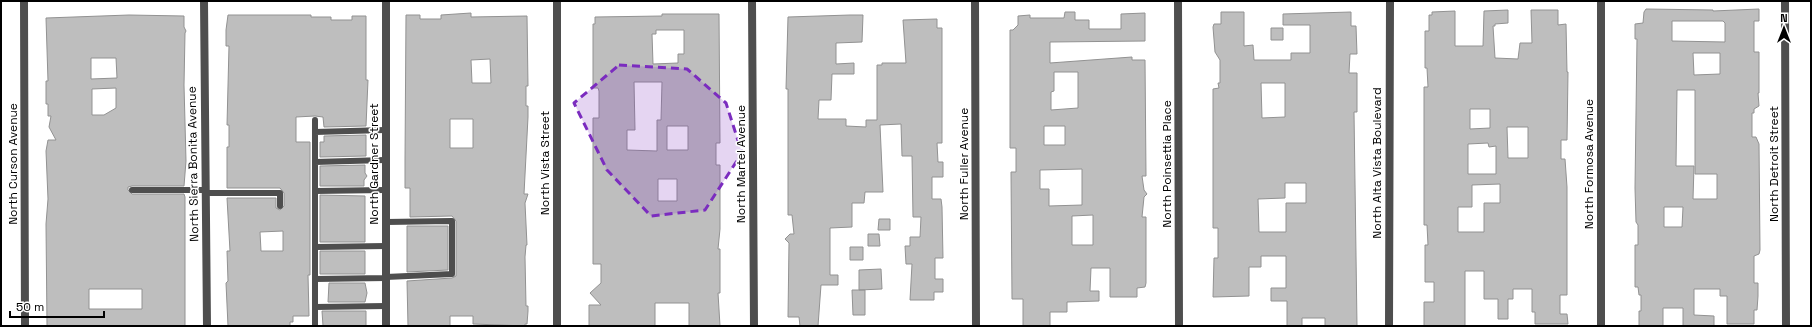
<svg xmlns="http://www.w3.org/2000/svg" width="1812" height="327" font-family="'Space Grotesk',sans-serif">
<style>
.building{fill:#bebebe;stroke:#929292;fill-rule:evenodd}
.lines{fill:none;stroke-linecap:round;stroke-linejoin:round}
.service{stroke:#4e4e4e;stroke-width:6}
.minor{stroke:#4e4e4e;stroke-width:8}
.marked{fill:#7b2cbf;fill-opacity:0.2;stroke:#7b2cbf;stroke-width:3;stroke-dasharray:8 5;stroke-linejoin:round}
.labels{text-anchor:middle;stroke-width:3;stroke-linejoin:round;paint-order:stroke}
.street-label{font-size:12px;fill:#000;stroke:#fff}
</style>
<rect width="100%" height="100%" fill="#fff"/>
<path class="building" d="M1646,9l67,1v1l46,-2v12h-5v31h5v41h-1l1,13 -5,3v4h-2v24h4l3,7 1,106 -1,4 -5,2v27h4v13l-1,14h-3v14h-27v-28h-7v-7h-26v26l20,1v10h-31v-18h-20v18h-24v-15h2v-16h-2l-1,-8h-3v-42h3v-20l-2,-3 -1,-34 2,-149h-2v-15l8,-1 1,-11zM1672,21h51l2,2v19l-53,-1zM1693,53h27v21l-26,1zM1677,90h18v84h22v25h-24l1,-33h-18zM1664,207h19l-1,20h-18z
M1508,10v13l-13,1v2h-2l2,32 23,1 2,-16h12l-1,-33h27v15l8,-1 1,48h1l-1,68h-6v19h4l2,28v108h-7v19h7l1,10h-33v-12h-3v-23h-19v10h-5v20h-10v-20h-14v-28h-19v55h-41v-24h10v-20h-9v-37h3l-1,-20h-3v-138h4l-1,-19h-2v-37h4v-16h3v-3l23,-1v35h28l1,-35zM1470,109h20v19l-20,1zM1507,127h21v31h-20zM1488,143l1,4 7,-1v28h-28v-30zM1500,184v19h-16v29h-26v-25h14v-22z
M1065,12h10v8h14v9h32v-15l24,-1v28l-95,1v21l82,-6v3h13l1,116h-4l2,14 3,4 -3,3 -2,20h4v66l-1,4 -8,1v9h-27v-29h-19l-1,23h9v10l-32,1v10h-17v14h-27v-27h-11l-1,-127h5v-24h-6v-118h3l5,-5v-9l12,-1v3h34zM1054,72h24v36l-27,2v-18l3,-1zM1044,126h21v19h-21zM1082,169v36l-33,1v-17h-9v-19zM1093,215v30h-21v-29z
M1221,12h23v34l9,-1 1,15h37v-7h19v-28h-27v-11l68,-2v14h5l1,28h-7l-1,19h8v39h-3l3,214h-32v-8h-23v8h-15v-25h-16v-13h15v-32h-25v11h-12v29l-36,1 1,-39h4v-30h-5v-139l6,-1 -1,-5h2v-23l-5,-8 -2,-25 1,-3h7zM1261,83h24v34l-23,1zM1285,183h21v20h-20v29h-27l-1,-33 27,-1z
M471,13v4l56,-1 1,70h-2v20h2v11l-4,77h4l-3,9 2,42h-1l-1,12 1,49h2v5l-1,13h-2v2l-52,-2v-8h-23v10h-42l-1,-45 45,-3 4,-2v-55l-4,-5 -42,1v-29h-5v-28l1,-145h14v4h21v-4zM490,59l1,24h-19l-1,-23zM450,119h23v29h-23z
M662,14h57l1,129h-4v22h4v64l-2,20h2v44h-2l2,33h-31v-23h-34v23h-66v-21h12l-11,-12 11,-10v-19h-8v-146h6v-27l-1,-3h-5v-64h2v-7l67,-1zM656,30h28v24h-6v9l-25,1 -1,-30h4zM634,82h28l-1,38h-4v31l-30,-1v-20h8zM667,126h21v24h-21zM658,179h19v22h-19z
M129,15l55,1v11l2,4 -1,2 -1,52 2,76 -2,25h-52l-4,1v3l4,4h52l1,3v129h-138l-1,-102 2,-25 -2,-48 2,-11h8l-7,-13 2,-11h-3v-12h-2v-23h2l-2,-63zM91,58h25l1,20 -26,1zM116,88v20l-12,7h-12v-26zM89,289h53v20h-53z
M228,15h83v2h20v3h21v-4h14v64h2l-2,46 -42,1 -1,-10 -8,-1 -19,1v25h14v133h-2l1,41h-16v6h-3v4h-62l-2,-43 2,-2 -1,-30h3l-3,-53h49v10l4,2 4,-4v-13l-4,-5h-53v-41h2v-22h-2l2,-79h-3v-16zM283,231v20h-22l-1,-19z
M850,15h13l-1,27 -26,1v21l18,-1v11h-22l-1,26h-12l-1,19h28v7l20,1v-7h11v-55h5v-2h24l-3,-43 34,-1v9h5v115h-5l1,19h5v15h-11v22h9l1,8 1,51h-8v21h8v13h-9v8h-24l2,-36h-6l-1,-18h5v-9h10l1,-20h-8l-1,-61h-10l-1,-32 -21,1 3,67h-18l-1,11h-12v24l-22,1v47h8v10h-17l-3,41h-18l-1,-9h-11l1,-74 -4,-4 5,-5h4l-2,-19h-4v-126h-2l2,-72z
M1271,28h12v12h-12z
M366,135v21l-46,1v-15h4v-6z
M365,165v8l2,3 -3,4v6h-44v-20z
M320,195l45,1v46h-45z
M879,219h11v11h-12z
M407,226h41v44l-41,2z
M868,234h11l1,12h-12z
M850,247h13v13h-13z
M320,251h45v23h-45z
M881,269l1,20 -23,1v-20z
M329,283h36l2,10 -2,9h-37z
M852,290h13v25h-12z
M322,311h44v15h-43z"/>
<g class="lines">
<path class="service" d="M315,120v206
M315,132l70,-2
M315,162l70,-2
M132,190h73
M315,191l70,-1
M205,193h75v13
M386,222l66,-1v53l-66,3
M315,247l71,-1
M315,279l71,-1
M315,307l71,-1"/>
<path class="minor" d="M24,1l1,325
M204,1l3,325
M752,1l2,325
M975,1l1,325
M1178,1l1,325
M1601,1v325
M1785,1l1,325
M386,326v-325
M557,326v-325
M1389,326l1,-325"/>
</g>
<path class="marked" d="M619,65l68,4 39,34 16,50 -37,57 -54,6 -44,-46 -33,-67z"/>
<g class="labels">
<g class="street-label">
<text transform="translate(545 163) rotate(-90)" y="4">North Vista Street</text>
<text transform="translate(1377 163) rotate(-90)" y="4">North Alta Vista Boulevard</text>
<text transform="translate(13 164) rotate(-90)" y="4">North Curson Avenue</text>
<text transform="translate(193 164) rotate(-91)" y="4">North Sierra Bonita Avenue</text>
<text transform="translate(374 164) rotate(-90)" y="4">North Gardner Street</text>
<text transform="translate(741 164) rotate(-90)" y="4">North Martel Avenue</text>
<text transform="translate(964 164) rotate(-90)" y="4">North Fuller Avenue</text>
<text transform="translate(1167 164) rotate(-90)" y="4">North Poinsettia Place</text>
<text transform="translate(1589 164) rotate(-90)" y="4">North Formosa Avenue</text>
<text transform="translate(1774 164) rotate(-90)" y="4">North Detroit Street</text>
</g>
</g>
<rect width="1812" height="327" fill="none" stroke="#000000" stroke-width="4"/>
<g transform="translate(1784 28)" stroke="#ffffff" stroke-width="3" paint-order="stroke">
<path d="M0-3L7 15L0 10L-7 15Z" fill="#000000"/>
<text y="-6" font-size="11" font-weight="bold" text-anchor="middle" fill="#000000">N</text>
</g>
<path d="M10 311v6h94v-6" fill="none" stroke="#000000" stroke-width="2"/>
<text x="16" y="311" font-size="12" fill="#000000" stroke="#ffffff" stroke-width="3" paint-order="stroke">50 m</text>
</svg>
